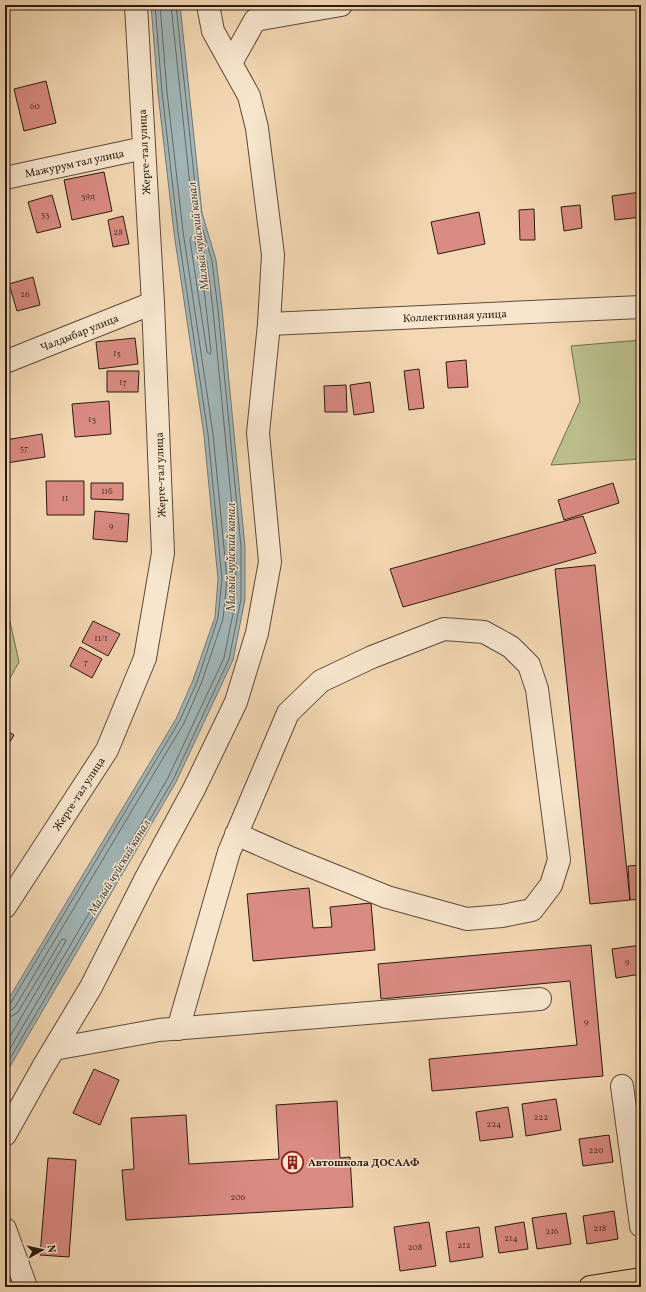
<svg xmlns="http://www.w3.org/2000/svg" width="646" height="1292" font-family="Vollkorn,serif">
<style>
.green{fill:#babf8c;stroke:#726d4e}
.water{fill:#a1b6b8;stroke:#727875}
.lines{fill:none;stroke-linecap:round;stroke-linejoin:round}
.shore{stroke:#666864;stroke-width:1}
.building{fill:#da8b82;stroke:#2b1b10}
.minor-casing{stroke:#5d4a39;stroke-width:24}
.major-casing{stroke:#2b1b10;stroke-width:24}
.minor{stroke:#f7e6ce;stroke-width:22}
.major{stroke:#f3d8b3;stroke-width:22}
.labels{text-anchor:middle;stroke-width:3;stroke-linejoin:round;paint-order:stroke}
.number-label{font-size:9px;fill:#57372c}
.street-label{font-size:11px;fill:#2b1b10;stroke:#f7e6ce}
.poi-label{font-size:11px;font-weight:bold;fill:#2b1b10;stroke:#f7e6ce;text-anchor:start}
.water-label{font-size:12px;font-style:italic;fill:#4e4a42;stroke:#f7e6ce}
</style>
<rect width="100%" height="100%" fill="#f3d8b3"/>
<filter id="stains"><feTurbulence type="fractalNoise" baseFrequency=".005" numOctaves="4"/><feColorMatrix values="0 0 0 0 .2 0 0 0 0 .09 0 0 0 0 .02 0 0 0 .5 -.17"/></filter>
<radialGradient id="worn" r=".72"><stop offset=".6" stop-color="#630" stop-opacity="0"/><stop offset="1" stop-color="#630" stop-opacity=".3"/></radialGradient>
<path class="green" d="M641,340v119l-90,6 29,-64 -9,-55z
M5,599l14,63 -14,25z"/>
<path class="water" d="M151,5h29l22,208 14,47 6,49 23,238v52l-12,61 -57,122 -171,293v-70l171,-286 17,-39 22,-63 3,-38 -14,-144 -30,-202 -16,-140z"/>
<g class="lines">
<path class="shore" d="M192,237l2,2 7,24 10,88 -1,3 -3,-2 -17,-112z
M5,1006h3l2,-2 170,-284 17,-38 21,-64 4,-39 -14,-145 -30,-202 -16,-140 -7,-87
M5,1011l6,-1 4,-3 169,-284 17,-39 22,-65 4,-40 -14,-145 -30,-203 -16,-139 -7,-87
M5,1017l7,-1 6,-4 44,-73h3l1,2 -61,104
M5,1057l163,-279 56,-120 12,-59v-52l-23,-237 -6,-48 -14,-48 -22,-209
M5,1067l168,-287 56,-121 12,-60v-52l-23,-237 -6,-49 -14,-48 -22,-208"/>
</g>
<path class="building" d="M46,81l10,42 -32,8 -10,-42z
M104,172l8,39 -40,9 -8,-40z
M641,192v25l-26,3 -3,-24z
M52,195l9,32 -24,6 -9,-31z
M580,205l2,23 -18,3 -3,-24z
M534,209l1,31h-15l-1,-30z
M479,212l6,32 -47,10 -7,-32z
M123,216l6,28 -16,3 -5,-27z
M33,277l7,28 -23,6 -8,-27z
M135,338l3,26 -39,5 -3,-27z
M466,360l2,27 -20,1 -2,-26z
M419,369l5,39 -15,2 -5,-39z
M107,371h32l-1,21h-31z
M370,382l4,30 -20,3 -4,-30z
M346,385l1,27h-22l-1,-26z
M109,401l2,33 -36,3 -3,-33z
M42,434l3,23 -39,6 -1,-23z
M46,481h38v34h-37z
M91,483h32v17l-32,-1z
M613,483l6,20 -55,17 -6,-20z
M95,511l34,3 -2,28 -34,-3z
M583,516l13,37 -193,54 -13,-38z
M595,565l35,335 -40,4 -35,-335z
M93,621l27,13 -12,22 -26,-14z
M80,647l22,12 -10,19 -22,-12z
M5,730l9,5 -9,15z
M641,865v34l-11,1 -2,-34z
M309,888l4,40 19,-1 -2,-20 41,-4 4,47 -122,11 -6,-67z
M591,945l12,131 -171,15 -3,-32 148,-14 -7,-64 -189,18 -3,-35z
M641,945v29l-25,4 -4,-29z
M94,1069l25,11 -19,45 -27,-12z
M556,1099l5,31 -35,6 -4,-32z
M337,1101l3,57 10,-1 3,50 -227,13 -4,-50 12,-1 -3,-51 55,-3 3,49 90,-5 -3,-54z
M508,1107l5,30 -33,4 -4,-29z
M609,1135l4,27 -30,4 -4,-27z
M48,1158l28,2 -7,97 -29,-2z
M614,1211l4,28 -31,5 -4,-28z
M566,1213l5,31 -34,5 -5,-31z
M429,1222l7,44 -36,5 -6,-44z
M524,1222l4,27 -29,4 -4,-26z
M479,1227l4,30 -33,5 -4,-30z"/>
<g class="lines">
<defs>
<g id="minor">
<path d="M231,63l24,-43 86,-15"/>
<path id="s1" d="M5,178l139,-30"/>
<path id="s2" d="M269,324l372,-17"/>
<path id="s3" d="M5,362l148,-59"/>
<path id="s4" d="M5,907l102,-157 38,-92 18,-105 -10,-250 -17,-298"/>
<path d="M178,1029l51,-177 59,-139 33,-32 51,-24 72,-28 40,3 27,15 18,18 8,24 22,171 -8,25 -19,25 -30,6 -35,3 -80,-22 -94,-38 -57,-25"/>
<path d="M54,1049l105,-19 381,-31"/>
<path d="M622,1086l19,140"/>
<path d="M5,1135l38,-68 48,-80 55,-109 48,-89 42,-87 21,-69 13,-71 -12,-129 11,-109 4,-69 -16,-127 -8,-32 -36,-65 -5,-26"/>
<path d="M5,1229l21,58"/>
</g>
<path id="major" d="M590,1287l51,-8"/>
</defs>
<use href="#minor" class="minor-casing"/>
<use href="#major" class="major-casing"/>
<use href="#minor" class="minor"/>
<use href="#major" class="major"/>
</g>
<defs>
<symbol id="building-ring" viewBox="-11 -11 22 22"><circle r="9.5" fill="#f7e6ce" stroke="#8f2418" stroke-width="1.5"/><path d="M-4-6H4V6H1V3H-1V6H-4ZM-2.5-4.3h1.7v1.8h-1.7ZM.8-4.3h1.7v1.8H.8ZM-2.5-1h1.7V.8h-1.7ZM.8-1h1.7V.8H.8Z" fill="#8f2418"/></symbol>
</defs>
<g fill-rule="evenodd">
<use href="#building-ring" x="280" y="1150" width="25" height="25"/>
</g>
<g class="labels">
<g class="number-label">
<text x="35" y="109">60</text>
<text x="88" y="199">39д</text>
<text x="45" y="217">33</text>
<text x="118" y="235">28</text>
<text x="25" y="297">26</text>
<text x="117" y="356">15</text>
<text x="123" y="385">17</text>
<text x="92" y="422">13</text>
<text x="24" y="451">57</text>
<text x="107" y="494">11б</text>
<text x="65" y="501">11</text>
<text x="111" y="529">9</text>
<text x="101" y="641">11/1</text>
<text x="86" y="665">7</text>
<text x="627" y="965">9</text>
<text x="586" y="1025">9</text>
<text x="541" y="1120">222</text>
<text x="494" y="1127">224</text>
<text x="596" y="1153">220</text>
<text x="238" y="1200">206</text>
<text x="600" y="1231">218</text>
<text x="552" y="1234">216</text>
<text x="511" y="1241">214</text>
<text x="464" y="1248">212</text>
<text x="415" y="1250">208</text>
</g>
<g class="street-label">
<text transform="translate(144 152) rotate(-93)" y="4">Жерге-тал улица</text>
<text dy="4" stroke="none"><textPath href="#s1" startOffset="71">Мажурум тал улица</textPath></text>
<text dy="4" stroke="none"><textPath href="#s2" startOffset="186">Коллективная улица</textPath></text>
<text dy="4" stroke="none"><textPath href="#s3" startOffset="80">Чалдыбар улица</textPath></text>
<text transform="translate(160 475) rotate(-92)" y="4">Жерге-тал улица</text>
<text dy="4" stroke="none"><textPath href="#s4" startOffset="135">Жерге-тал улица</textPath></text>
</g>
<g class="poi-label">
<text x="308" y="1166">Автошкола ДОСААФ</text>
</g>
<g class="water-label">
<text transform="translate(198 236) rotate(-97)" y="4">Малый чуйский канал</text>
<text transform="translate(231 557) rotate(-90)" y="4">Малый чуйский канал</text>
<text transform="translate(119 867) rotate(-59)" y="4">Малый чуйский канал</text>
</g>
</g>
<rect width="646" height="1292" fill="none" stroke="#f3d8b3" stroke-width="20"/>
<rect x="6" y="6" width="634" height="1280" fill="none" stroke="#2b1b10" stroke-width="2"/>
<rect x="10" y="10" width="626" height="1272" fill="none" stroke="#2b1b10"/>
<g transform="translate(42 1250) rotate(82)" stroke="#f7e6ce" stroke-width="3" paint-order="stroke">
<path d="M0-3L7 15L0 10L-7 15Z" fill="#2b1b10"/>
<text y="-6" font-size="11" font-weight="bold" text-anchor="middle" fill="#2b1b10">N</text>
</g>
<rect width="100%" height="100%" filter="url(#stains)"/>
<rect width="100%" height="100%" fill="url(#worn)"/>
</svg>
